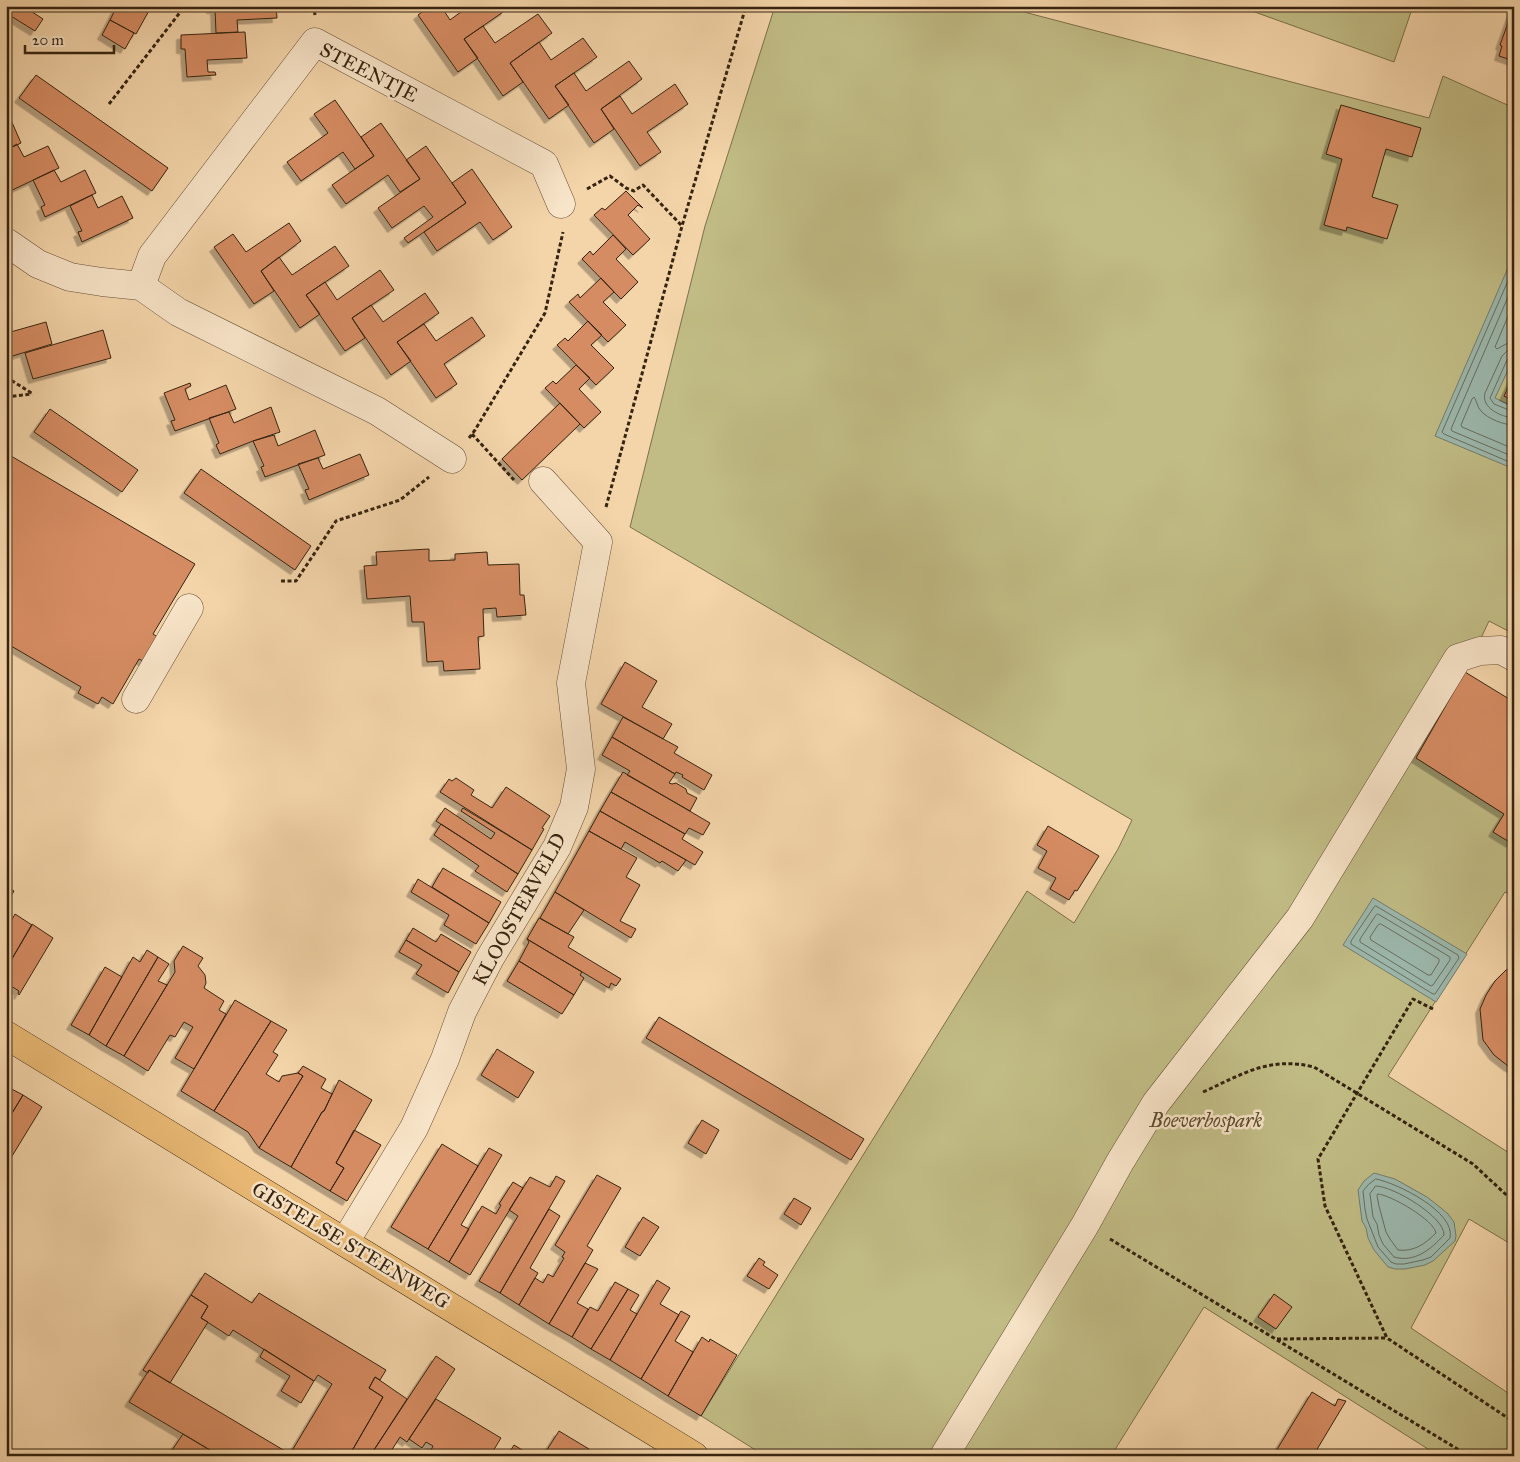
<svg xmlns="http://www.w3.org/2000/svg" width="1520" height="1462" font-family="'IM FELL Great Primer',serif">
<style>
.green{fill:#c1bc85;stroke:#7c704a}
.water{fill:#9cb8ad;stroke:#737d6e}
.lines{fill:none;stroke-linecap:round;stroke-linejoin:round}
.shore{stroke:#696e5e;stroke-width:1}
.building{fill:#d68c64;stroke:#362410;filter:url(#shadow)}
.minor-casing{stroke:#665036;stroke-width:29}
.major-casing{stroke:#362410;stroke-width:29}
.path{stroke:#362410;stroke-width:3;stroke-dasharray:4 2.5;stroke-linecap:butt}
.minor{stroke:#f8e4c8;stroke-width:28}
.major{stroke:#eaba75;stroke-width:28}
.labels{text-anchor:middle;stroke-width:5;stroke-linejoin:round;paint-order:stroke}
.street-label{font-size:20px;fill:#362410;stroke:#f8e4c8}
.park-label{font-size:20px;font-style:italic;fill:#594a2d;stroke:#f8e4c8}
</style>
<defs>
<filter id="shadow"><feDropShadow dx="-4.5" dy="4.5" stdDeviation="0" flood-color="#0004"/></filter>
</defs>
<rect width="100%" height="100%" fill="#f4d5aa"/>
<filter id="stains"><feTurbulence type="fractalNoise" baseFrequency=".004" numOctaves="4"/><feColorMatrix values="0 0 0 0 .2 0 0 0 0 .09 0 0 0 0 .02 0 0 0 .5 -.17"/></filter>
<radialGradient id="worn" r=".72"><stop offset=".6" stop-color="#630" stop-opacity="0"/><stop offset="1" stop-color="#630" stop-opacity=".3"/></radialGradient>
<path class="green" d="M775,6h226l428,112 14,-42 71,32v526l-25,-13 -24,51 -49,86 88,56 -10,17 17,12 3,-6v59l-9,-4 -117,184 126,80v90l-45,-27 -58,109 103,69v59h-75l-235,-149 -93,149h-346l-70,-44 6,4 326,-525 47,32 44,-74 14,-29 -502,-293 75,-301z
M1238,6h175l-19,56z"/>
<path class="water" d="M1514,254v103l-19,41 19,9v62l-79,-33z
M1373,898l94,56 -31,48 -93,-57z
M1374,1173l21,6 32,18 14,11 7,6 6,8 2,14 -1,5 -22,20 -8,4 -20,4h-10l-7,-2 -14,-17 -6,-12 -2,-10 -4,-7 -4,-31 6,-9z"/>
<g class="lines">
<path class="shore" d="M1514,267l-72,165 2,2 70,30
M1514,283l-63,146 1,2 62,26
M1514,302l-19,45 2,2 9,-5 8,-1
M1514,350l-7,1 -5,5 -17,37c-4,15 16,24 29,25
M1514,357h-4l-3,3 -17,38 4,6 20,8
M1514,425c-10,0 -26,-6 -33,-14 -4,-4 -4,-10 -7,-14l-2,2 -11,26 1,2 52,22
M1376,906l82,49 1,3 -24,36h-2l-82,-50v-3l23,-34z
M1378,914l72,43v3l-17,25 -2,1 -71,-44v-3l16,-24z
M1381,924l58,35v3l-8,13h-3l-57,-35 -1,-3 8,-12z
M1376,1179c21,4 80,33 74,59l-19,19 -8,3 -19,4h-8l-5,-2 -13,-15 -11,-28 -2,-10 -2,-18 5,-6z
M1376,1186c17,0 69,31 68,49 -13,14 -29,28 -50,22l-11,-13 -4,-9 -2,-11 -4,-7 -3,-23z
M1378,1194c13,1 56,26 58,39 -11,11 -22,19 -38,17l-8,-11 -4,-7 -7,-26 -2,-10z"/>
</g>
<path class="building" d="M6,6h17l20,13 -8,12 -29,-18z
M117,6h32l1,3 -14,25 -26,-14z
M211,6h65l1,12 -40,2 1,12 -22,1 -1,-24h-4z
M430,6h11l9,14 19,-14h34l3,4 -42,29 14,19 -20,14 -40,-57z
M1514,6v55l-15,-5 3,-10 -2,-1z
M538,14l14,19 -42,30 13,19 -20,14 -39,-57 19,-13 12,17z
M110,20l24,13 -9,16 -23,-14z
M245,32l2,26 -40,2 1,12h7l1,3 -29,2 -2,-28h-4v-14z
M583,38l14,19 -42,29 14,19 -20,14 -39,-56 29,-21 12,18z
M629,61l13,18 -41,30 13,20 -20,14 -39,-57 19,-13 12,18z
M36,75l132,93 -16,23 -133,-93z
M675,84l13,20 -41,28 14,20 -21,14 -39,-57 19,-13 12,18z
M335,100l39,56 -19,13 -12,-17 -42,29 -14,-19 41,-29 -14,-19z
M1341,105l80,23 -9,29 -26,-8 -14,48 26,8 -11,34 -40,-12 -1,4 -22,-6 18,-66 -16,-5z
M11,120l10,23 -15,7v-28z
M381,123l39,56 -20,13 -12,-17 -42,29 -14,-19 42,-29 -13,-19z
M17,144l7,13 24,-11 11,22 -51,24 -2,-5v-7h1l-1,-3v-27z
M426,146l40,57 -58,40 -4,-5 29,-21 -9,-11 -32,22 -14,-20 42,-29 -14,-19z
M472,169l40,58 -19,13 -13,-18 -43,29 -13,-19 42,-29 -14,-20z
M54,170l7,12 24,-12 11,23 -51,24 -4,-10 4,-2 -12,-25z
M626,191l17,17 -5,-3 -10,10 22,24 -17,16 -39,-40 8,-7 3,2z
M92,195l6,13 24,-12 11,22 -51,24 -4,-10 4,-1 -12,-25z
M289,223l12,18 -40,30 13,20 -20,13 -40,-57 19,-13 13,18z
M613,235l13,14 -10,10 22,23 -17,17 -39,-40 8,-8 3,4z
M335,246l14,20 -43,29 14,19 -20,14 -39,-57 18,-14 13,18z
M380,270l14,20 -42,28 13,20 -20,13 -39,-56 19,-13 12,18z
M601,278l13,14 -11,10 23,23 -18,17 -39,-40 9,-8 2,4z
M425,293l14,20 -42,29 14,19 -20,14 -39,-57 19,-13 12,17z
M472,317l13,19 -41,28 13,20 -21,14 -39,-56 27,-18 12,17z
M588,321l14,14 -11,10 23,23 -18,17 -39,-40 8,-7 3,3z
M46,322l6,22 -46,14v-28l1,3z
M103,330l8,28 -78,21 -8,-26z
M576,365l14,13 -11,11 22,23 -17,16 -39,-40 8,-7 3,3z
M1514,375v26l-10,-5z
M190,383l1,3 -6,3 4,11 37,-15 10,24 -61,22 -4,-10 4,-1 -11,-27z
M560,403l20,21 -58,56 -20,-21z
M271,407l9,25 -27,9 -33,13 -4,-9 3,-2 -10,-25 20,-6 5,11z
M50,409l88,61 -16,22 -88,-60z
M315,430l10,25 -60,22 -4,-10 3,-1 -11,-25 21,-6 4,11z
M6,453l189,111 -42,70 6,4 -14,24 -6,-3 -26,45 -11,-7 -4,7 -20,-11 3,-6 -75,-44z
M360,454l9,21 -60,25 -4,-10 4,-1 -11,-25 20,-6 5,11z
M201,469l110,77 -16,24 -111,-77z
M429,549v12l26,-1v-6l32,-2 1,13 31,-1 1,31h4l2,20 -29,2 -1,-9 -13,1 1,27 -6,1 2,32 -36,2 -1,-10 -16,1 -3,-40h-12l-2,-26 -43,3 -3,-33 13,-1 -1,-13z
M625,662l32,19 -15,26 30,17 -9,15 -62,-35z
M1465,672l49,30v135l-3,6 -18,-11 11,-18 -88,-56z
M623,717l55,30 -4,6 38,22 -8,15 -22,-13 1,-2 -7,-3 -1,2 -63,-37z
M612,737l63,37 -6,9 3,1 4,-1 10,6 1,4 10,5 -7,13 -63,-36 3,-4 -28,-16z
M623,772l87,51 -7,12 -14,-7 -4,6 -74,-42z
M456,778l18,12 -3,5 21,13 14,-21 44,29 -8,12 2,1 -12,21 -92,-58 9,-13 3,2z
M611,792l74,42 -3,5 21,13 -8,13 -95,-54z
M445,808l46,31 4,-6 -34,-22 2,-3 69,42 -14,24 -82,-53z
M600,811l86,49 -8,11 -16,-10 -2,2 -35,-21 -4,7 -32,-18z
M441,824l77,50 -11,18 -32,-21 4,-5 -45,-31z
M1048,826l51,30 -22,35 -2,-1 -6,10 -19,-11 6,-11 -18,-10 9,-17 -10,-6z
M589,831l48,27 -11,19 14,8 -20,36 16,8 -5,9 -76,-46z
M443,868l58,34 -12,21 -57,-36z
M418,879l71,44 -13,21 -32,-19 5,-10 -38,-23z
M6,886l8,5 -8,14z
M555,892l29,18 -16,24 -28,-16z
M15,914l17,11 -26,44v-45l3,1z
M539,918l35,19 -6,10 53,32 -5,7 -5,-3 -2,5 -82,-49z
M32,924l21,14 -34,57 -1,-2 1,-2 -13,-8v-14z
M413,928l23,14 5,-8 30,18 -12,20 -53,-32z
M527,939l55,33 -2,3 4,3 -10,17 -55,-34 10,-19z
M406,940l53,32 -11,21 -32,-19 6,-9 -23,-13z
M183,946l20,12 -5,8 7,9 1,8 -2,5 20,13 -5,9 7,4 -32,55 -19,-11 18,-31 -9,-5 -9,15 -5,-2 -22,36 -24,-15 51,-84 -1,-11z
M147,950l11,7 -52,89 -17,-11 44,-78 7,5z
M158,957l11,7 -11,17 9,4 -43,71 -18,-10z
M519,961l55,34 -12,19 -55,-33z
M105,967l17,10 -33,58 -18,-10z
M1514,967v102l-6,-3 -14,-11 -11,-15 -3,-31 6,-14 9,-14 11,-11z
M235,1000l36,21 -57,90 -33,-20z
M659,1017l205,122 -13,21 -205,-122z
M271,1021l16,9 -14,22 5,3 -12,19 13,8 3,-6 16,-3 5,3 -44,72 -11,-16 -34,-21z
M497,1049l37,23 -16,26 -37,-23z
M303,1066l23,13 -5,9 11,6 -8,17 -2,1 -31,55 -32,-19 44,-72 -5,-3z
M339,1080l33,20 -36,63 8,5 -14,23 -39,-24 31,-55 2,-1z
M6,1086l17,9 -17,28z
M23,1095l19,12 -36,59v-31l5,-8 -5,-4z
M702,1120l17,10 -13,24 -18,-11z
M354,1130l27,15 -34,56 -17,-10 14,-23 -8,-5z
M442,1144l36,22 -50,83 -37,-22z
M489,1148l13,7 -41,70 8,4 -20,33 -21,-13z
M597,1175l24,13 -34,58 6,4 -44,74 -30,-19 16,-27 8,5 5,-9 5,3 11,-19 -2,-1 3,-5 -10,-7z
M556,1176l9,5 -65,112 -21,-12 39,-65 -9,-6 21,-33 20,10z
M513,1182l10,6 -53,87 -21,-13 33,-56 14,8 5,-9 -2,-1z
M794,1198l17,10 -10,17 -17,-11z
M549,1209l11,7 -30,52 8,5 -19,32 -19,-12z
M643,1217l16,10 -19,29 -15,-9z
M759,1258l6,4 -2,3 15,10 -9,14 -22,-13z
M585,1263l13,6 -21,34 11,6 -16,28 -23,-13z
M205,1273l47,30 7,-10 127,77 -6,10 -5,-3 -6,11 14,9 -34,59h-129l-91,-54 20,-32 141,84 42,-70 -14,-9 -4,6 -81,-51 -4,6 -28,-18 7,-12 -17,-11z
M657,1280l13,8 -10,16 19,11 -38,64 -31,-19z
M615,1282l13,7 -37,60 -19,-12 18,-30 8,4z
M628,1289l11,6 -9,15 7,4 -27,46 -19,-11z
M1274,1294l18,13 -16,22 -18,-12z
M191,1295l17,11 -7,12 7,4 -38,61 -21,-13 -1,3 -5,-3z
M681,1311l9,5 -15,25 18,11 -25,44 -27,-17z
M702,1337l7,5 1,-3 27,16 -36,61 -33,-20z
M264,1349l50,32 -13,22 -20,-12 9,-15 -30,-19z
M436,1356l19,13 -46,70 -2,3 -7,-5 -12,19h-18z
M375,1377l32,22 -37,57h-21l34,-59 -14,-9z
M1312,1392l23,14 3,-7 8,2 -33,55h-40z
M436,1399l65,39 -11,18h-62l5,-10 -7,-4 -4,6 -13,-9z
M559,1431l30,18 -4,7h-42z
M183,1434l37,22h-52z
M514,1445l18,11h-25z"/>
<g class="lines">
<defs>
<path id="minor" d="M6,242l32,22 32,13 32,5 39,4 37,26 199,99 75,48
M141,286l11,-30 163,-214 229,122 17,40
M136,699l53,-91
M345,1242l69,-114 31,-69 17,-47 28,-54 67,-111 17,-40 7,-38 -10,-86 27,-141 -55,-61
M944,1456l141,-231 35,-63 36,-59 144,-185 158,-260 22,-7 21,-1 13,7"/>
<path id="major" d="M6,1035l688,421"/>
</defs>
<use href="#minor" class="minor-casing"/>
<use href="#major" class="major-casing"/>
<path class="path" d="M315,15l-1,-7 2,-2
M109,104l76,-98
M587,189l23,-13 16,12 8,3 9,-6 39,41
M6,377l27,17
M6,397l26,-3
M472,434l42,46
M469,438l6,-8 70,-117 18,-81
M606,507l76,-281 64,-220
M281,581h15l40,-60 64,-21 29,-23
M1433,1009l-20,-10 -95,160 7,47 62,132 127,84
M1203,1092c40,-18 66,-36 111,-25l159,97 41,38
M1110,1239l359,217
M1277,1339l110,-1"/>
<use href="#minor" class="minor"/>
<use href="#major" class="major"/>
</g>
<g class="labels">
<g class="street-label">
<text transform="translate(369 72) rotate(27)" y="7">STEENTJE</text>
<text transform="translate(519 909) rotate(-61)" y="7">KLOOSTERVELD</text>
<text transform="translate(351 1245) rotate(31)" y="7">GISTELSE STEENWEG</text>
</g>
<g class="park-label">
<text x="1206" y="1127">Boeverbospark</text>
</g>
</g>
<rect width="1520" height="1462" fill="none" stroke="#f4d5aa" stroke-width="25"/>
<rect x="8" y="8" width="1505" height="1447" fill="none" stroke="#362410" stroke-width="2.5"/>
<rect x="12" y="12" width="1495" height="1437" fill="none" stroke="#362410"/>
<path d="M25 45v8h89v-8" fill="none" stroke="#362410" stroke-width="2.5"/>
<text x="32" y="45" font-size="15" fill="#362410" stroke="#f8e4c8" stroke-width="4" paint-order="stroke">20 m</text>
<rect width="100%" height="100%" filter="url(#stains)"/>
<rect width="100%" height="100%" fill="url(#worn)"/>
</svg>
